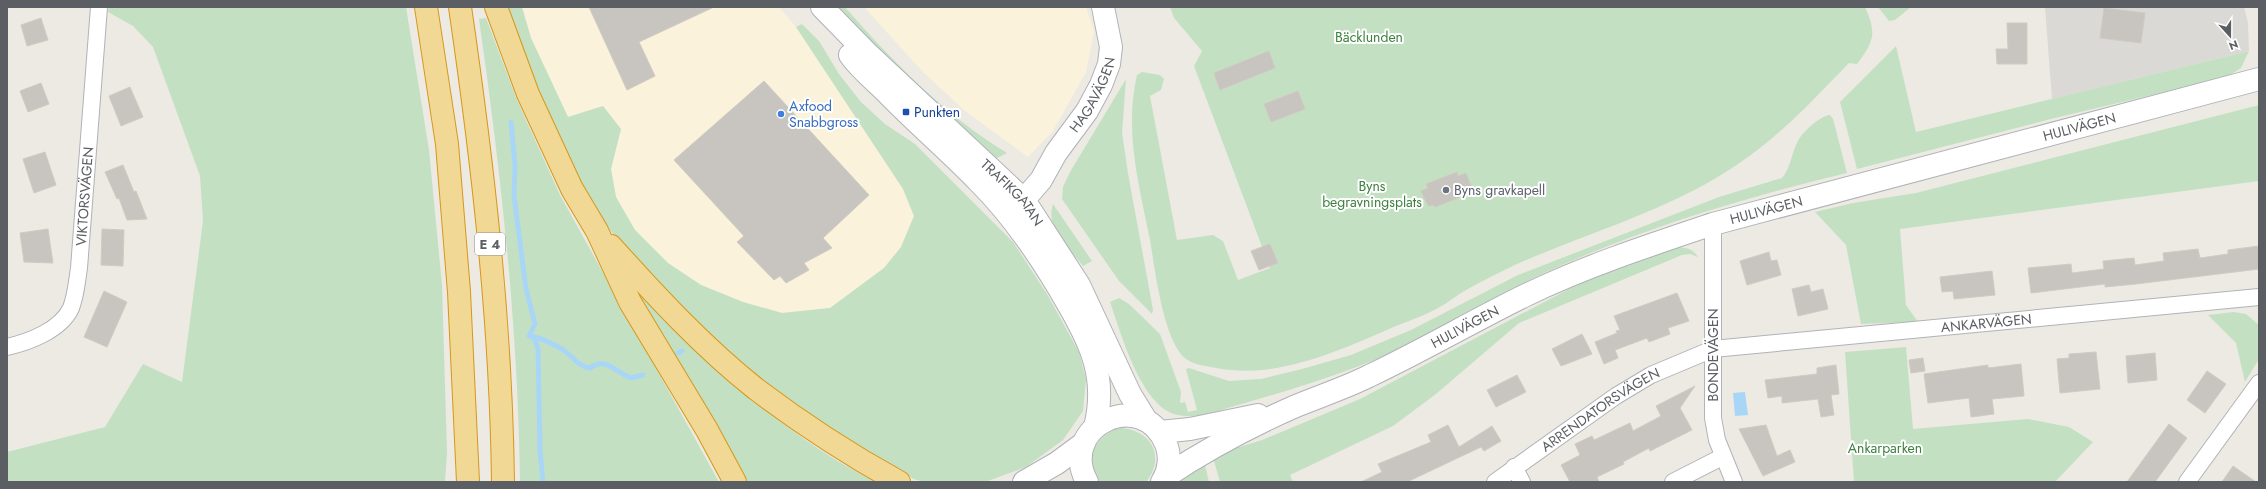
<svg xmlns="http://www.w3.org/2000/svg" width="2266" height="489" font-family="Jost,sans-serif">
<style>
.commercial{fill:#faf2da}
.industrial{fill:#dbd9d5}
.green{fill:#c3e1c2}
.water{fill:#a9d6f6}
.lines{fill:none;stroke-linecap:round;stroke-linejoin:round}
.stream{stroke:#a9d6f6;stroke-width:5}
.building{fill:#c8c5c0;stroke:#d0cbc2}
.street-casing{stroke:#b0b3b7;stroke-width:18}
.secondary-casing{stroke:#afb2b7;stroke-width:24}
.highway-casing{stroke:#d79718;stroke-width:24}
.street{stroke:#fff;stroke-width:16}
.secondary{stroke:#fff;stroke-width:22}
.highway{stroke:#f1d895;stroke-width:22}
.transit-dot{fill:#1a4fb4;stroke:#fff;stroke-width:1.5}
.shop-dot{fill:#3f7fe0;stroke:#fff;stroke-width:1.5}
.worship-dot{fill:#6b7280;stroke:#fff;stroke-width:1.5}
.labels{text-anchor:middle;stroke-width:4;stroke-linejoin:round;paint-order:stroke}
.shield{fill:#fff;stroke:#8c8e91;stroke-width:1}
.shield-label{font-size:13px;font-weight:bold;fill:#5b5e62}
.park-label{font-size:14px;fill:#3d7f3f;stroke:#fff}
.street-label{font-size:14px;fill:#5b5e62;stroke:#fff}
.shop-label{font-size:14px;fill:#366cbe;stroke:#fff;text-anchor:start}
.transit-label{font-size:14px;fill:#164399;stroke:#fff;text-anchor:start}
.worship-label{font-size:14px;fill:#5b616d;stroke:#fff;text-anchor:start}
</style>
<rect width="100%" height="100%" fill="#eceae3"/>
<path class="commercial" d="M522,7h257l17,20 107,162 11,27 -13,31 -17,21 -54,40 -48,5 -39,-11 -42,-17 -33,-22 -33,-33 -19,-33 -5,-28 10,-40 -18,-23 -35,11 -37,-79z
M864,7h222l8,24 -8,41 -33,59 -25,26 -64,-47 -42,-39z"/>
<path class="industrial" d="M2045,7h199l4,16 1,28 -197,48z"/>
<path class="green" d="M109,7h297l23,143 13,135 5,168 -2,29h-438v-30l98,-25 38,-63 39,18 21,-161 -3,-45 -47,-129 -20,-21 -25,-14z
M505,7h17l9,31 37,79 35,-11 18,23 -10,40 5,28 19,33 33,33 33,22 42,17 39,11 48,-5 54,-40 17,-21 13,-31 -11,-27 -107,-162 6,-3 17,17 20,33 22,28 24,22 30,20 98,98 34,52 32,58 7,27 -3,32 -20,29 -37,27 -41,15h-61l-10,-3 -67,-38 -82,-59 -45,-37 -65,-65 -47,-52 -26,-41 -45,-98z
M836,7h9c48,55 100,108 162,146l-12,6 -81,-72z
M1170,7h695c12,27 9,34 -8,57l-8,-1c-36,37 -66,70 -108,99 -67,47 -149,69 -224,102 -17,8 -35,17 -51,26 -9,5 -17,12 -26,17 -14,8 -29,13 -44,19 -55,24 -119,54 -180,42 -11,-2 -21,-3 -30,-9 -23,-18 -31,-90 -36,-119 -11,-55 -26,-109 -13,-165l5,-3 18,3 4,4 -3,11 -11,6 27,144 36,-5 10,6 15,39 32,-12 -76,-202 8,-15 -28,-33z
M1878,7h33l-16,13 -6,1z
M486,18l31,82 43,95 159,287h-199c-2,-156 -19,-309 -41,-463z
M1896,46l20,86 333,-81 -8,17 -14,9 -172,41 -198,51 -17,-67z
M1126,79l-4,54 6,40 25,137 -1,4 -33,-33 -57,-82 1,-12 7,-15z
M2259,105v76l-359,48 6,76 12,17 -57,2 -15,-79 -31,-33 38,-9 63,-10z
M1830,115l3,4 14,54c-97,23 -193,52 -285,92 -50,21 -96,51 -144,75 -55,28 -114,46 -173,63 -20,5 -46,17 -67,12 -37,-7 -57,-82 -68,-113l9,-4 10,6 31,30 21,58 -1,11 5,-1 3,10 9,-2 -11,-41 3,-1 40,13 32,-2 41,-10 49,-14 60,-25 107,-55 201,-78 63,-19c10,-12 9,-26 17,-39 6,-9 21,-23 31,-24z
M1053,204l39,57 -9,5c-15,-19 -38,-37 -30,-62z
M1677,247c10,1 15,1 21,10l-8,-3 -8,1 -163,68 -83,71 -43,32 -103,49 3,7h-73l-6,-21 -9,4 4,17h-28l6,-9 43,-23 32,-10 98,-41 226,-119z
M634,289c74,72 149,147 242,193h-128z
M2234,312l12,2 13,11v34l-14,23 -9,-39 -28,-28z
M1906,347l7,82 115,-10 41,8 24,15 -38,40h-201l-9,-130z
M1118,428c32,0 49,28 28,54h-45c-22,-19 -5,-46 17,-54z"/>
<path class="water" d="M1745,392l3,23 -13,1 -2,-23z"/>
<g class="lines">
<path class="stream" d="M511,122l4,44 -1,30 12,93 9,35 -6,12 5,2 4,10 2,103 3,31
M530,336c10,1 23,8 32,13 11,7 15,17 28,19 16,-12 26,5 41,10l12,-3
M678,353l4,-2"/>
</g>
<path class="building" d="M589,7h125l-75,35 16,34 -28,14z
M2104,8l41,5 -4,30 -41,-5z
M41,18l7,22 -21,6 -6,-21z
M2007,23h20v41h-30l-1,-15h12z
M1269,51l6,17 -55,22 -6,-17z
M764,81l105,114 -46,43 9,10 -28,15 5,7 -23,13 -6,-7 -6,4 -37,-38 7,-6 -70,-76z
M41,83l8,21 -21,8 -8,-21z
M130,87l13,30 -22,9 -12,-30z
M1298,91l7,18 -34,13 -7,-18z
M45,152l11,33 -22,8 -11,-34z
M123,165l11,27 2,-1 11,28 -20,1 -8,-22 -2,1 -12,-27z
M1457,172l1,4 8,-3 6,15 -8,3 2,4 -31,12 -1,-2 -6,1 -7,-15 7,-3 -2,-4z
M48,229l5,34 -29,-1 -4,-29z
M102,229l22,1 -1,36 -22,-1z
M1270,244l8,19 -19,7 -8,-19z
M2259,246v23l-123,15 -31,3v-3l-74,9 -3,-25 43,-4 1,9 32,-4 -1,-8 31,-3 1,7 29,-4 -1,-8 35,-4 2,9 28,-4v-4z
M1769,252l2,9 6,-1 4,15 -34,10 -7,-24z
M1992,271l3,24 -41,4 -1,-8 -11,1 -2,-15z
M1809,285l2,7 12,-3 5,20 -30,7 -6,-27z
M104,291l23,11 -20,45 -23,-10z
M1677,293l12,28 -21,7 2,6 -21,8 -2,-4 -32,12 3,8 -14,6 -9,-22 22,-9 -1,-2 4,-1 -6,-14z
M1582,334l10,20 -31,12 -9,-17z
M2096,352l4,37 -40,4 -3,-34 12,-1v-4z
M2155,353l2,27 -29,3 -2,-27z
M1923,358l2,13 -14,2 -2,-13z
M2021,364l3,32 -32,3 2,15 -23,3 -2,-19 -41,5 -4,-29 64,-9v3z
M1836,365l3,29 -8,1 3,20 -13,2 -3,-18 -36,4v-7l-14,2 -3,-18 52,-6v-6z
M2207,371l19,13 -21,29 -18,-13z
M1517,375l9,17 -30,15 -9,-17z
M1695,386l-15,22 12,22 -42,21 -1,-3 -26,14 1,2 -27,13 2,5h-29l-9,-17 19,-10 -5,-11 17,-8 2,4 36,-17 3,8 28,-15 -5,-10z
M2169,424l18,14 -32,44h-28z
M1448,425l11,22 33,-21 9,15 -17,10 -3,-4 -74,35h-46l21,-10 -4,-8 53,-22 -3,-7z
M1766,425l11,31 13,-6 5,12 -32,14 -24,-47z
M2233,466l23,16h-34z"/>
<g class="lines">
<defs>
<g id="street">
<path d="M1713,224v194l4,22 17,42"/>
<path id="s1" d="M7,347c22,-5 54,-17 64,-39 5,-13 6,-27 8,-40l20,-261"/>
<path d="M1514,467l8,15"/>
<path id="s2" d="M1495,482l121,-86 35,-21 62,-26 546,-52"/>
<path d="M1673,482l49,-25"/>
<path d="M2187,482l72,-99"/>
</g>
<g id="secondary">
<path id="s3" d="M822,7l44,45 158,148 55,85 51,109 16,26"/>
<path d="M850,55c10,14 24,25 36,37 30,31 63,59 93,90 36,36 64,78 89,122 24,41 39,75 27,123"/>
<path id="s4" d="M1015,210l26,-30 15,-27 31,-42 14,-26 8,-21 2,-17 -8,-40"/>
<path d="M1160,432l30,-3 68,-14"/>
<path id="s5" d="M1165,477c42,-28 85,-51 131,-71 24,-10 49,-18 73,-30 53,-25 104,-55 157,-81 60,-29 124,-50 187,-71l546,-145"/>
<path d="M1024,482l33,-19 27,-20"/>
<path d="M1087,482c-30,-56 55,-96 79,-38 5,12 3,27 -4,38"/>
</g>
<path id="highway" d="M426,7l21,137 12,148 9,190
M460,7c23,158 41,315 43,475
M496,7l32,87 44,95 25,42 33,71 77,128 28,52
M611,246c45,50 92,101 145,143 45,34 94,66 143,93"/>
</defs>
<use href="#street" class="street-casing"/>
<use href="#secondary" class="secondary-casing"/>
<use href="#highway" class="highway-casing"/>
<use href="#street" class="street"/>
<use href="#secondary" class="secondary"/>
<use href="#highway" class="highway"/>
</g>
<rect class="transit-dot" x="902" y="108" width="8" height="8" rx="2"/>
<circle class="shop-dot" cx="781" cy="114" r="4"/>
<circle class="worship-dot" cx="1446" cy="190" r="4"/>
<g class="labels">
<rect class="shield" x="475" y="233" width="30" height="22" rx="3"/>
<g class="shield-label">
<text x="490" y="249">E 4</text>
</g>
<g class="park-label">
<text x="1369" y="42">Bäcklunden</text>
<text x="1372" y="191">Byns<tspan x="1372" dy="16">begravningsplats</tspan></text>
<text x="1885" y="453">Ankarparken</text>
</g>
<g class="street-label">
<text dy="5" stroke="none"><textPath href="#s4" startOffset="140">HAGAVÄGEN</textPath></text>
<text dy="5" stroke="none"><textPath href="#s5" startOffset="984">HULIVÄGEN</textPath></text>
<text dy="5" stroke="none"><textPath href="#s3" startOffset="266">TRAFIKGATAN</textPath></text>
<text dy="5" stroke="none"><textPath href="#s1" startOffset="190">VIKTORSVÄGEN</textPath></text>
<text dy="5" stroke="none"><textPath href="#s5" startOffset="660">HULIVÄGEN</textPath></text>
<text dy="5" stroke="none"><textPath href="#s2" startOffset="531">ANKARVÄGEN</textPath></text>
<text dy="5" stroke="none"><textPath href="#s5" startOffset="336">HULIVÄGEN</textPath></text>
<text transform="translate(1713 355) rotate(-90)" y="5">BONDEVÄGEN</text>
<text dy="5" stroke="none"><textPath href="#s2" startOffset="128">ARRENDATORSVÄGEN</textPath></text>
</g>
<g class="shop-label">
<text x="789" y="111">Axfood<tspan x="789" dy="16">Snabbgross</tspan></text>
</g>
<g class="transit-label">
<text x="914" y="117">Punkten</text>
</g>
<g class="worship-label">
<text x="1454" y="195">Byns gravkapell</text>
</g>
</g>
<rect width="2266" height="489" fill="none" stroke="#5b5e62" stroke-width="16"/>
<g transform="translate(2230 36) rotate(159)" stroke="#ffffff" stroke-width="3" paint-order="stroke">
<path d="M0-3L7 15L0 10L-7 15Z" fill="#5b5e62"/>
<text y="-6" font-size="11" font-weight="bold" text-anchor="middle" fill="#5b5e62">N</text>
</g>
</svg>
